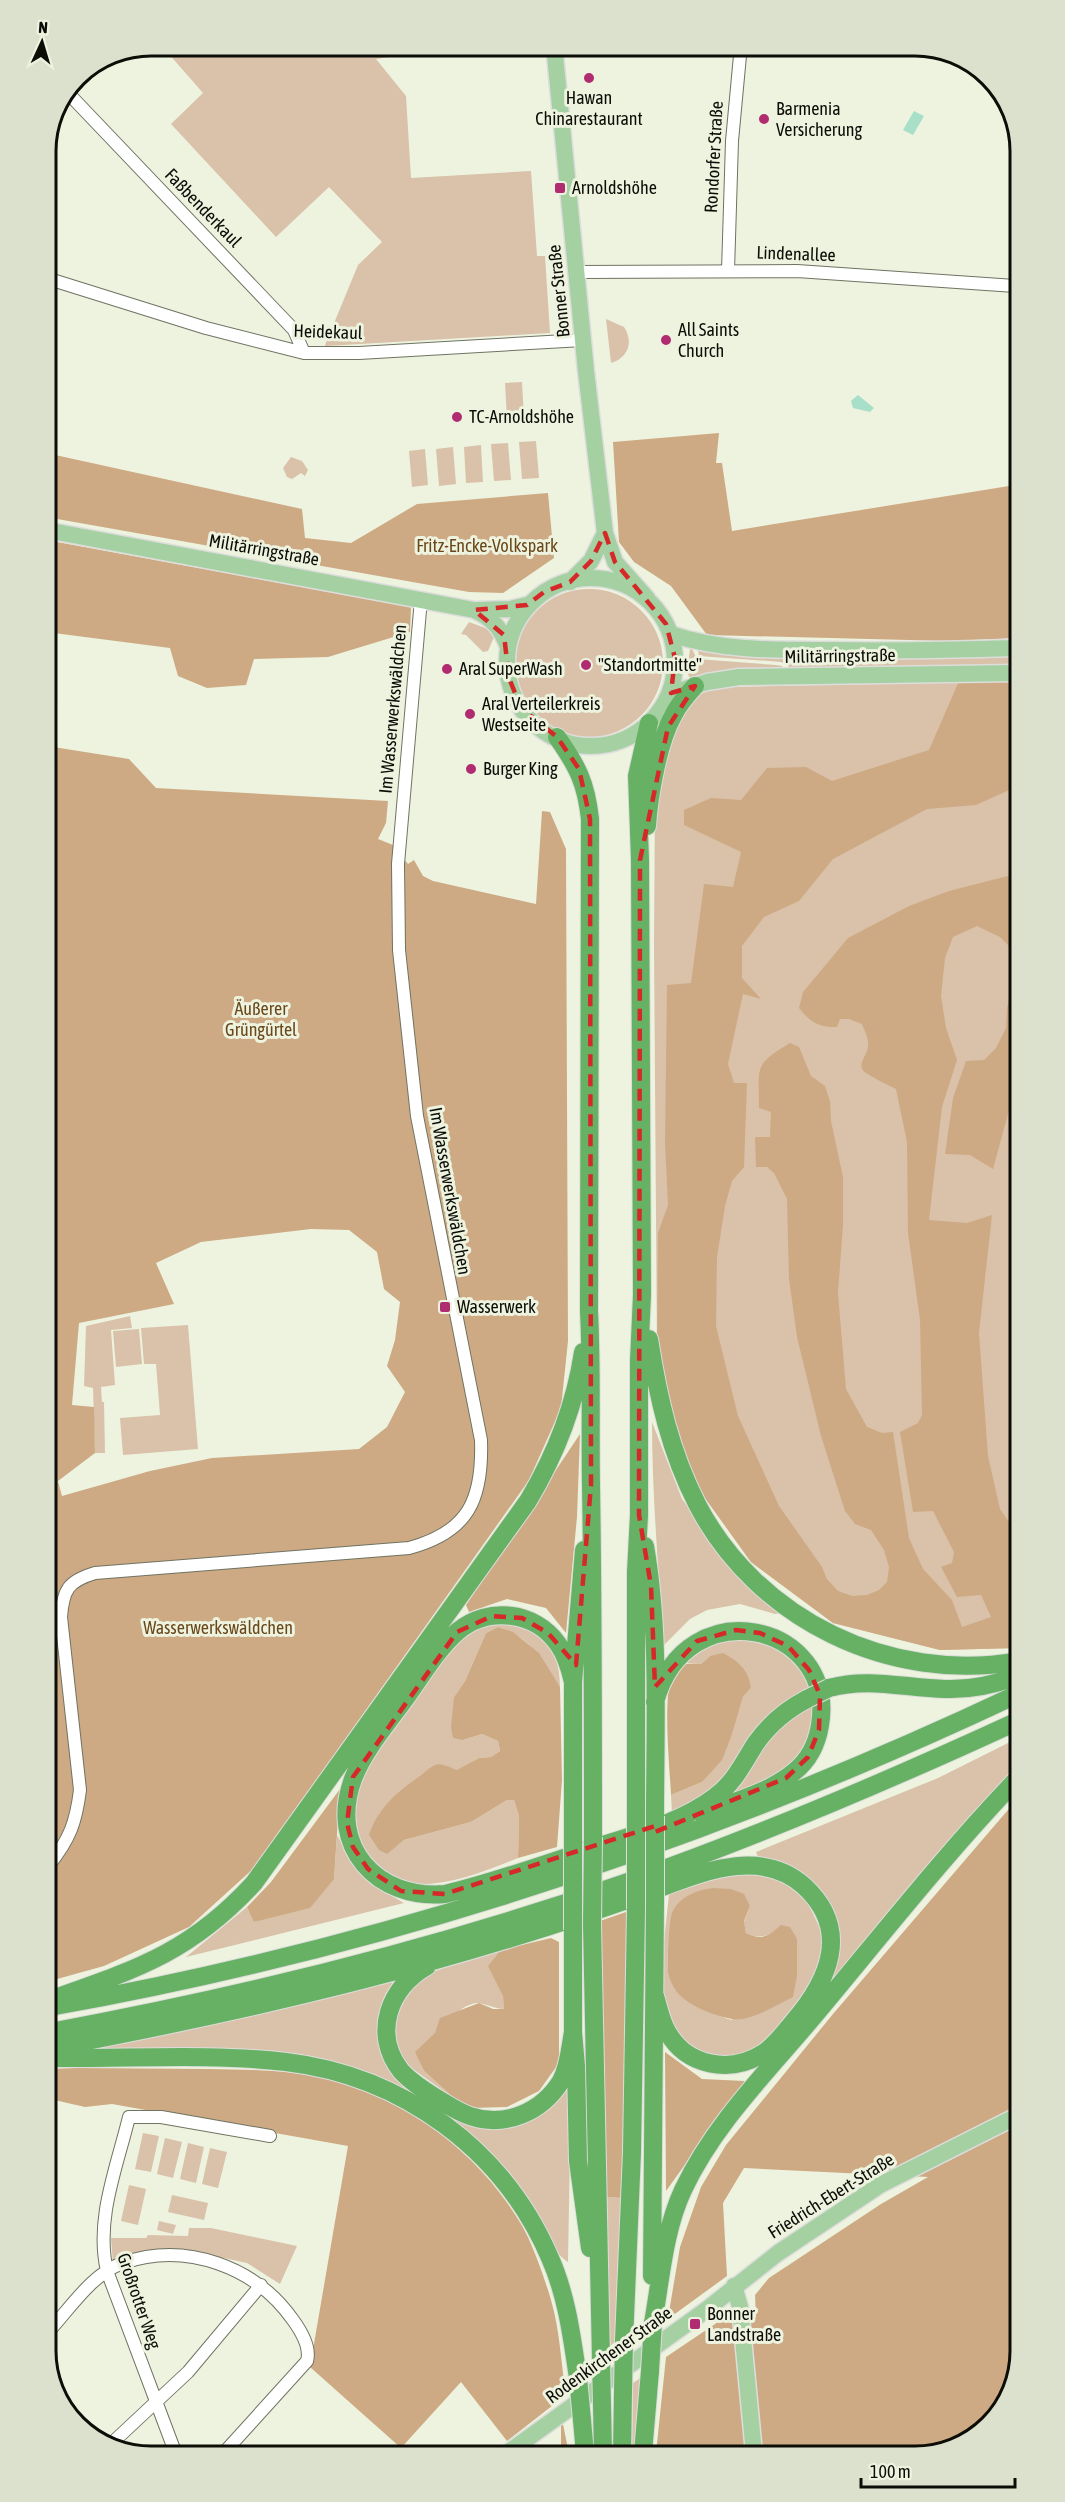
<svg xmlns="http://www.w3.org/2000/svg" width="1065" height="2502" font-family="'Asap Condensed',sans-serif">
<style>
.green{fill:#d9c2a9;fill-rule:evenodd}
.forest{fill:#cdaa84;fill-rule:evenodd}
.water{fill:#a7dfc8}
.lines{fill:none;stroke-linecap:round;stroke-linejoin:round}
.minor-casing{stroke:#6f7362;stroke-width:14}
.major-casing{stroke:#dddddc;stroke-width:19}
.highway-casing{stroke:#dddddc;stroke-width:20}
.minor{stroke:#fff;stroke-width:12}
.major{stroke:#a4d0a2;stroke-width:16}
.highway{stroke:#67b164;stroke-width:18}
.highway-bridge-casing{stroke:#dddddc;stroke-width:20;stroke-linecap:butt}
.highway-bridge{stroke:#67b164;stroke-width:18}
.marked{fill:none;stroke:#d62828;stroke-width:4.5;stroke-dasharray:12 8;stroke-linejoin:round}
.poi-dot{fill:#b12b71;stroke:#eef3df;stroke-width:2}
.labels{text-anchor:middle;stroke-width:6;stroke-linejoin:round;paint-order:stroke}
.poi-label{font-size:18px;fill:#0c0d07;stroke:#eef3df;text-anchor:start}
.street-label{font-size:18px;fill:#0c0d07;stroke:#eef3df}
.park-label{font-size:18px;fill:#6a471a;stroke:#eef3df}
.rim{fill:none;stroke:#0c0d07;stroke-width:3}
</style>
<rect width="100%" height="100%" fill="#eef3df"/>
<path class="green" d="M161,45h297v2l-82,12 30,37 5,82 120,-7 6,85h8l5,77 -224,13 -1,-1 33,-80 24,-23 -53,-55 -53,50 -105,-113 32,-31z
M606,319l18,8c10,15 4,31 -13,36z
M522,382l2,36 -17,1 -2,-36z
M536,441l3,37 -17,1 -3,-37z
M508,443l3,37 -17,1 -3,-37z
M481,445l2,37 -17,1 -2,-36z
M453,447l3,37 -17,2 -3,-37z
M425,449l3,36 -16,2 -3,-36z
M291,457l11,4 6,9 -3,6 -4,-3 -9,6 -5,-2 -4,-9z
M515 663a74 74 0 1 1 148 0a74 74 0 1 1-148 0Z
M469,622l19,7 6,8 -6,14 -5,1 -17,-17 -5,-1z
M690,649h2l5,10 79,6 6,1 2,5 -94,7 -3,-5z
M698,650l47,6 271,-1v12l-227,4 -1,-6 -7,-3 -82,-6z
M1016,681l2,967 -78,2 -107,-27 -82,-61 -46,-64 -48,-146 -3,-408 1,-146 27,-90 10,-12 16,-8 20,-1z
M130,1316l2,12 -21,2 4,55 -14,2 1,15h2l1,51h-10l-2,-65 -9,-2 2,-60z
M188,1325l10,124 -75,6 -3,-37 40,-3 -4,-51h-12l-3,-36z
M139,1329l3,35 -26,3 -3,-36z
M652,1422l30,77 60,79 42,35 -9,1 -35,-10 -33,6 -17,9 -27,27c-4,-75 -11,-149 -11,-224z
M491,1622c44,2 69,19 69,65 -19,-28 -27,-48 -62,-60l-12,6 -21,48 -11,16 9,43 19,-6 16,7 2,10 -9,6 -12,1 -22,13 -13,-6 -57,88 17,-13 67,-18 36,-22h7l5,16 -1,42c-32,13 -69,28 -105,26 -7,-1 -14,-6 -21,-9 -38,-18 -42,-62 -30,-98 7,-20 37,-58 50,-76 14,-20 34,-56 54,-68 8,-4 17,-7 25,-11z
M729,1637c43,2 64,13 82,53l-94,98 -45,26 -1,-19 31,-13 37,-72 4,-13 8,-9 -41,-32 -9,8 -15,-1 1,-7z
M809,1703l6,9 -7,34 -26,28 -53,21 39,-56z
M1018,1738l1,30 -22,21 -169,200 10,-34 -3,-35 -17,-33 -27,-20 -32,-7 -3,-8 182,-74z
M337,1835l14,25 22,25 31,18 -218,54 61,-50 8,15 79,-43z
M741,1871l29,3 23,11 15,18 15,32 1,22 -9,27 -47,59 -35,16 -27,-4 -16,-6 -19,-23 -9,-24 1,-51 6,-57zM750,1906l-6,16 2,11c15,7 23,3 35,-7l-49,94c-26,-7 -51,-19 -63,-46 -4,-9 2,-49 3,-61z
M501,1950l3,59c-10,0 -19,-6 -27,-6 -20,1 -45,37 -61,49l8,19 31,28 -52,-37 -8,-24 -1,-24 11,-20 18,-18 39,-15z
M398,1977c-23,24 -21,47 -15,78l95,72 89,-40 4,4 -3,171c-19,-12 -24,-39 -35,-57 -10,-17 -27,-36 -41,-50 -46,-46 -116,-87 -182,-99 -67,-11 -137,-6 -205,-6l-2,-4z
M143,2133l16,3 -8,36 -16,-3z
M165,2138l17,4 -9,36 -16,-4z
M188,2143l16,4 -8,36 -16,-4z
M210,2148l17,4 -9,36 -16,-4z
M129,2185l17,4 -8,36 -17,-4z
M172,2195l36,8 -4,17 -36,-8z
M602,2197l23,1 -7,142 -8,6z
M159,2221l17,4 -3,9 -16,-4z
M189,2228h22l86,18 -17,38 -33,-21 -60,-13 -47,2 -27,11 -2,-25h35l2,-3 40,1z
M642,2377l-5,77h-5l1,-71z"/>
<path class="forest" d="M719,433l-3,30h6l10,68 283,-46 1,153 -68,3 -241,-6 -36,-49 -37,-24 -15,-20 -6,-100z
M46,453l256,56 3,29 46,5 66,-39 131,-11 6,65 -51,35 -34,-1 -423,-75z
M46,540l365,67 -1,25 -82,25 -74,2 -8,26 -39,3 -29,-12 -8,-28 -124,-16z
M959,681h57v106l-40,18 -49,4 -94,50 -34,42 -35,16 -22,29v32l19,21 -18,-5 -15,70 6,19h13l-3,84 -12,14 -7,25 -8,51 -1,69 22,90 41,90 43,61 5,12 11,12 14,5 15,-1 12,-5 8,-8 2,-15 -5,-17 -13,-20 -16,-6 -10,-13 -24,-75 -24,-99 -8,-58 -2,-80 -13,-26 -7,-6h-11l-1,-30h15l1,-25 -12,-4c0,-41 -6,-43 31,-65l9,4 12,29 14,10 5,15 1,20 12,56v48l-5,68 8,96 21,38 15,6 11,-1 16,106 14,31 29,31 10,27 29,-10 -10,-22 -24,2 -16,-30 11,-4 2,-11 -21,-41 -20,1 -13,-80 18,-9 4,-8 -2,-95 -12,-87 -1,-91 -11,-53c-10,-5 -21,-10 -30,-16 -11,-7 1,-17 2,-26 1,-8 -3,-15 -6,-23l-13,-5h-9l-3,8c-18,1 -28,-6 -38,-19l4,-16 45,-54 61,-32 40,-15 67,-17 1,207 -24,88 -23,-14 -25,-1 8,-56 13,-37 18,-1 12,-12 10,-20 1,-20 9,-37 -4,-22 -12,-12 -23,-11 -24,11 -8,21 -4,38 5,32 11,32 -15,47 -13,113 38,3 25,-8 -13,118 9,123 12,53 18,26v113l-78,2 -107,-27 -82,-61 -46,-64 -19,-35 -12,-34 -17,-77 1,-119 10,-28 -3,-62 2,-158 24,-2 13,-99 29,3 8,-35 -57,-27v-15l27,-12 30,2 26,-32 39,-1 26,14 97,-31z
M47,746l82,13 27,29 232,13 -2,22 -8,16 15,6 15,19 6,-4 9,16 10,5 103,23 6,-93 8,1 16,37 2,492 -7,67 -32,72 -275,388 -65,59 -85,39 -54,15zM311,1229l38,1 28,22 7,37 16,13 -5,38 -8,26 18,26 -18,35 -28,22 -147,9 -62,13 -88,25 -4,-15 37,-28 -1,-46 -22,-2 7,-82 95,-19 -18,-41 45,-21z
M580,1434l-3,83 -11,116 -20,-25 -39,-9 -38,13 -3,-7z
M498,1627l15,5 26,21 21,34 2,93 -5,67 -39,11 1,-42 -5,-16h-7l-36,22 -67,18 -17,14 -8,-4 -10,-15c9,-27 28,-43 51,-59 4,-3 10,-9 15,-11 7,-3 16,3 22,5l22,-12 12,-1 9,-6 -2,-10 -16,-7 -19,6 -10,-2 -2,-11 3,-30 11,-16 21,-48z
M723,1653c15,8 26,17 28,35l-8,9 -12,40 -9,23 -20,22 -31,13c-1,-25 -10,-109 4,-125 7,-8 17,-6 26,-6l9,-8z
M340,1789l-6,90 -24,29 -56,14 -7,-15 24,-25z
M1019,1797l1,554 -22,64 -50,36 -292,2 10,-96 52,-35 38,-5 -1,-22 14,-17 112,-74 47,-27 -184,-9 -21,35 4,73 -55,40 -3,-4 11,-65 21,-60 25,-42 107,-131z
M713,1888l18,1 13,5 6,12 -6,15 2,12c17,8 22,3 35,-8l9,2 7,12v37l-4,21c-15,7 -33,19 -50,22 -17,3 -60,-14 -68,-30 -3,-4 -6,-12 -7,-17 -1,-9 1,-52 4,-59 7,-17 26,-23 41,-25z
M629,1911l-4,287 -23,-1 -2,-276z
M551,1938l8,4v121l-20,28 -32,16 -35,1 -17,-9 -31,-28 -9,-19 20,-19 5,-15 39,-15 14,6h11l-1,-13 -15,-30 13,-16z
M665,2052l37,27 43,2 -79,110z
M76,2068c44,0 88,1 132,1 35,1 70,0 104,7 87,17 164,72 209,148 11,18 24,55 30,76 9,30 10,64 15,95l-59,46 -46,-59 -60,66 -91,-81 38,-221 -236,-42 -27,3 -35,-8v-30z
M561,2424h2l6,30h-8z"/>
<path class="water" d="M914,111l10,5 -11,19 -10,-5z
M858,395l16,13 -4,4 -17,-4 -2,-7z"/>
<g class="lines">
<defs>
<path id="minor" d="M68,93l226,237 10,23
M728,271l4,-130 9,-96
M576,272l221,-1 218,15
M46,278l160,50 98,25h55l224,-13
M49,1865c21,-26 27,-43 31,-75l-19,-173c2,-27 7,-36 34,-44l314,-25c60,-16 74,-49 72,-108l-64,-324 -18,-166 -1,-86 23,-265
M50,2330c21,-23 43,-57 73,-67 63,-22 133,4 170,57 8,11 18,27 14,41l-86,95
M111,2444l77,-72 73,-87
M177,2457l-70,-186c-12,-52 10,-104 22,-154h32l109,19"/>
<path id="major" d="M554,45l32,326 19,162 10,29 32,36
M46,530l428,80c18,8 27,18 34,37
M507 662a84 84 0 1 1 168 0a84 84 0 1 1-168 0Z
M570,582l21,-21 14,-28
M477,610l33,-1 17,-4
M671,634c50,17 104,16 158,16 62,1 124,0 187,-2
M682,690l25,-8 32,-5 277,-4
M734,2286l6,21 14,146
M506,2454l200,-144 72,-57 102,-68 139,-70"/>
<path id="highway" d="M557,737c21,30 29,46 33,82l-1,492c3,58 1,116 2,174 2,117 2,234 2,352
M647,826c2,-30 11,-83 26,-110 5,-11 14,-21 22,-30
M649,1339c9,58 21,112 48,165 60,116 194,180 321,157
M645,1546c15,85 10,184 10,270
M573,1682c-3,-13 -7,-27 -15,-38 -23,-33 -70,-38 -100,-13 -21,18 -37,46 -53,68 -18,25 -41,51 -52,80 -25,68 24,121 92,115 47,-11 94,-28 140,-43 41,-14 95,-27 130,-54 20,-15 28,-34 41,-54 14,-20 30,-33 51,-44
M829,1688c39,-11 76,0 116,1 26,1 49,-4 73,-13
M655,1702c31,-114 182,-79 165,23 -3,19 -11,35 -26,47 -25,21 -62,30 -92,42
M636,1822v-250l3,-57v-154l3,-66 -2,-435 -3,-84 12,-53
M573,1843v-161l11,-132
M592,1924l9,436
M573,1930v102l3,34 2,95 12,87
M427,1966c-38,21 -55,68 -26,105 10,11 24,20 37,28 10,6 20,13 32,17 35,12 72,-4 91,-35 8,-15 9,-33 12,-49
M58,1997c83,-29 136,-48 196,-114l274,-382c28,-47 47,-95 55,-149
M50,2007c336,-60 659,-167 968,-313
M50,2032c195,-36 388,-84 575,-149 134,-47 265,-103 393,-162
M50,2048c208,-39 417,-88 615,-162 45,-17 99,-36 139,0 48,44 24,95 -10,135 -10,12 -19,25 -32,33 -32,20 -75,12 -94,-21 -7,-11 -9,-24 -13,-37
M50,2058c78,1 158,-5 236,4 117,14 218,88 264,196 17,38 22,80 28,120
M652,2276l3,-374
M653,2323c8,-45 11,-92 30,-133 31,-66 85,-119 131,-174 67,-80 132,-163 205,-239
M624,2341l8,-189 4,-243
M602,2405l1,49
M582,2420l3,34
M643,2453l7,-82
M622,2454l1,-63"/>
</defs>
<use href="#minor" class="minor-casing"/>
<use href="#major" class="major-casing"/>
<use href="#highway" class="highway-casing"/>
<use href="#minor" class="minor"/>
<use href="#major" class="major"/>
<use href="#highway" class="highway"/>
<defs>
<path id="highway-bridge" d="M807,1699l22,-11
M655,1816v86
M573,1843v87
M636,1909v-87
M592,1924l1,-87
M601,2360l1,45
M650,2371l3,-48
M578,2378l4,42
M623,2391l1,-50"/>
</defs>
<use href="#highway-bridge" class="highway-bridge-casing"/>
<use href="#highway-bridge" class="highway-bridge"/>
</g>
<path class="marked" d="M605,533l10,29 51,62 9,34 -4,35 24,-7 -27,41 -28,133 -1,655 12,71 4,101 42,-46 39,-11 24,3 28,13 21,24 11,25 -1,35 -11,27 -22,21 -131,54v-6l-210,68 -44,-3 -33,-22 -15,-22 -6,-24 6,-46 104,-145 35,-16 30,2 26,15 28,32 15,-180 -1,-666 -11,-50 -22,-32 -36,-29 -12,-30 -5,-43 -30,-25 53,-5 17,-13 26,-10 21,-21z"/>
<g class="poi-dot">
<circle cx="589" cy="78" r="6"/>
<circle cx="764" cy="119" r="6"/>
<rect x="554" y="182" width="12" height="12" rx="3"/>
<circle cx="666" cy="340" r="6"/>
<circle cx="457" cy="417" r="6"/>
<circle cx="586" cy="665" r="6"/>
<circle cx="447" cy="669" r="6"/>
<circle cx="470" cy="714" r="6"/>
<circle cx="471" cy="769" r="6"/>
<rect x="439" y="1301" width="12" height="12" rx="3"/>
<rect x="689" y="2318" width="12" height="12" rx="3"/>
</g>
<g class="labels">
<g class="poi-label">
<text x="589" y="104" text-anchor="middle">Hawan<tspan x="589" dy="21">Chinarestaurant</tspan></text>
<text x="776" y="115">Barmenia<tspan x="776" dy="21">Versicherung</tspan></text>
<text x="572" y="194">Arnoldshöhe</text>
<text x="678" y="336">All Saints<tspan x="678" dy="21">Church</tspan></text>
<text x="469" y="423">TC-Arnoldshöhe</text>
<text x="598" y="671">"Standortmitte"</text>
<text x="459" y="675">Aral SuperWash</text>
<text x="482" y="710">Aral Verteilerkreis<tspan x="482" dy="21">Westseite</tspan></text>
<text x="483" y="775">Burger King</text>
<text x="457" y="1313">Wasserwerk</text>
<text x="707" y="2320">Bonner<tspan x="707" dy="21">Landstraße</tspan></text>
</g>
<g class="street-label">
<text transform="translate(714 157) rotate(-87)" y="6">Rondorfer Straße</text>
<text transform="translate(203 208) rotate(46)" y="6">Faßbenderkaul</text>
<text transform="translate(796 254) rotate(2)" y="6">Lindenallee</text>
<text transform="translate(559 291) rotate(-96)" y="6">Bonner Straße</text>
<text transform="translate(328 332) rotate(2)" y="6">Heidekaul</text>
<text transform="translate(264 550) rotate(10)" y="6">Militärringstraße</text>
<text transform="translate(840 656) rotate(-1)" y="6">Militärringstraße</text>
<text transform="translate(393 709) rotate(-85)" y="6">Im Wasserwerkswäldchen</text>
<text transform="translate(450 1191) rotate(80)" y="6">Im Wasserwerkswäldchen</text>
<text transform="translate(831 2196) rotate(-32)" y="6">Friedrich-Ebert-Straße</text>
<text transform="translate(139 2301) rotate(71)" y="6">Großrotter Weg</text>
<text transform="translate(609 2355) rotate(-36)" y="6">Rodenkirchener Straße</text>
</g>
<g class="park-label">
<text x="487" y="552">Fritz-Encke-Volkspark</text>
<text x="261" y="1015">Äußerer<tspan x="261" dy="21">Grüngürtel</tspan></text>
<text x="218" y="1634">Wasserwerkswäldchen</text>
</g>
</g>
<path d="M0 0H1065V2502H0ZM151 56H915A95 95 0 0 1 1010 151V2351A95 95 0 0 1 915 2446H151A95 95 0 0 1 56 2351V151A95 95 0 0 1 151 56Z" fill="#dce1ce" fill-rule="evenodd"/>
<path class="rim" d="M151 56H915A95 95 0 0 1 1010 151V2351A95 95 0 0 1 915 2446H151A95 95 0 0 1 56 2351V151A95 95 0 0 1 151 56Z"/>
<g transform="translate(42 42) rotate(4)" stroke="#eef3df" stroke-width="4.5" paint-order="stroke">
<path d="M0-4.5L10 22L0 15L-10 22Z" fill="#0c0d07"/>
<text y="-9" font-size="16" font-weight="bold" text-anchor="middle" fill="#0c0d07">N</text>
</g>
<path d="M861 2478v9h154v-9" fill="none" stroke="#0c0d07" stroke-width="3"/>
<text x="870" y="2478" font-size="18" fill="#0c0d07" stroke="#eef3df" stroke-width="4.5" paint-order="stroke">100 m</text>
</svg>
